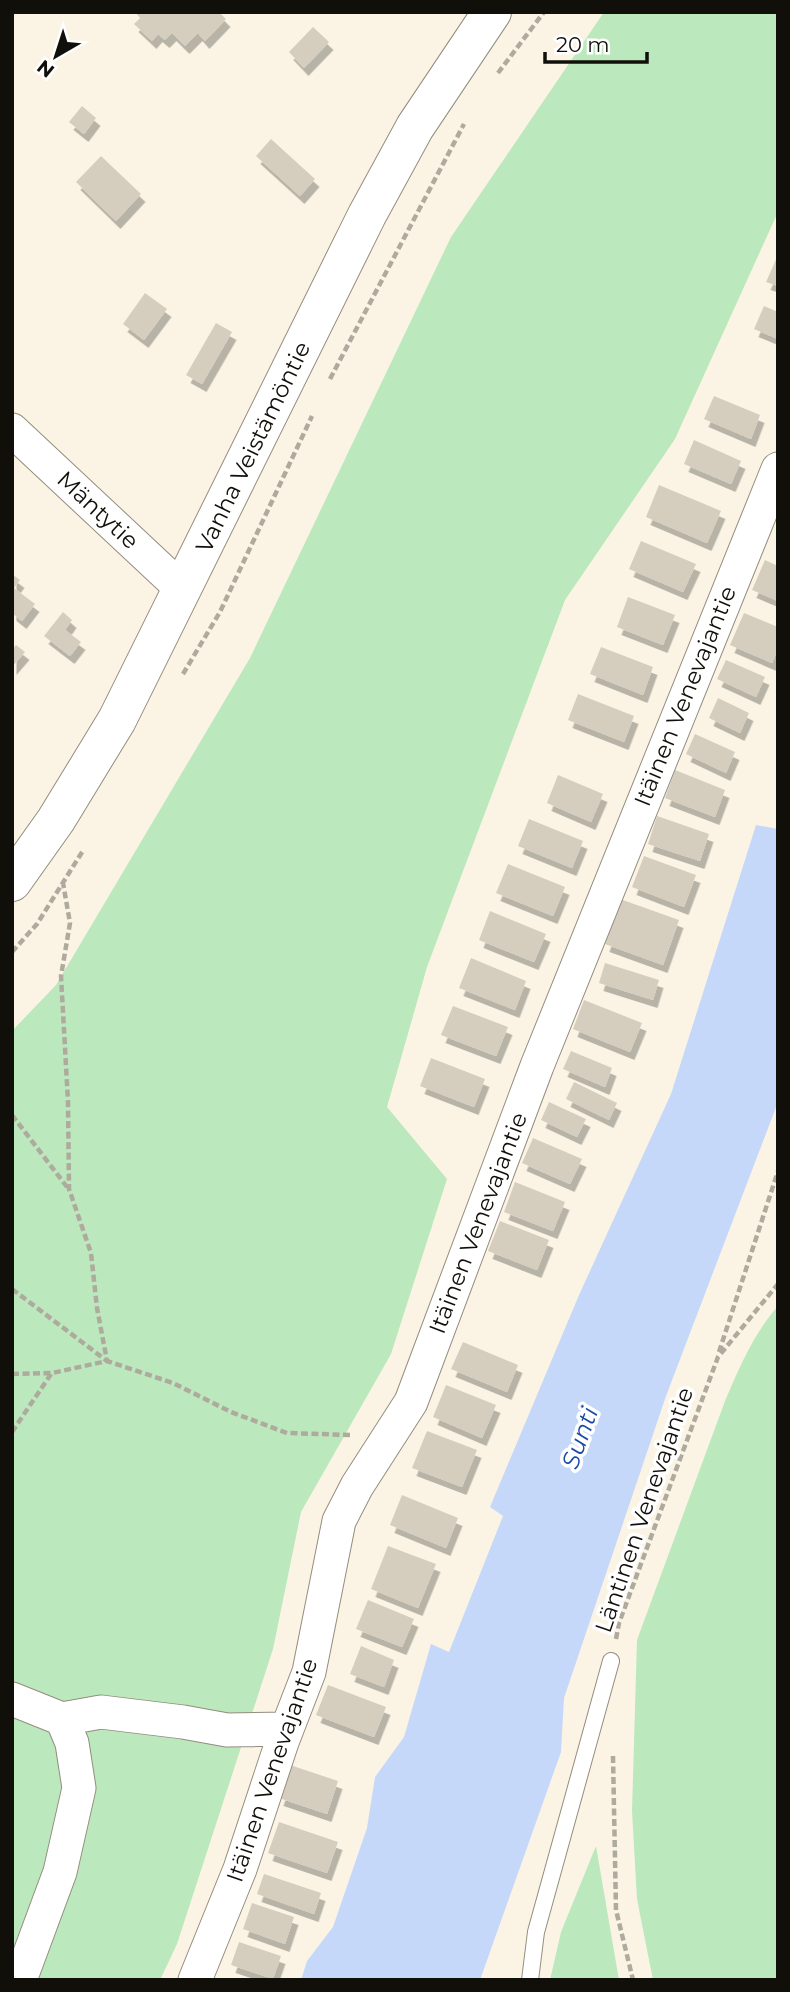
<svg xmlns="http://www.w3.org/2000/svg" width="790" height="1992" font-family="Montserrat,sans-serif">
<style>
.green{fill:#bbe8bc}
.water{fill:#c5d8f9}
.building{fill:#d5cebf;filter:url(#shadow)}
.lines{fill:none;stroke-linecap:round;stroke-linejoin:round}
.lane-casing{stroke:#948d7f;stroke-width:18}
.street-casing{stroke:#948d7f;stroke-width:35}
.secondary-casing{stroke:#948d7f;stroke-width:40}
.path{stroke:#afaa9e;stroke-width:4.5;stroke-dasharray:7 3.5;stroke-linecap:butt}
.lane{stroke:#fff;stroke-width:16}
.street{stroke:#fff;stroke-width:33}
.secondary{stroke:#fff;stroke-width:38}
.labels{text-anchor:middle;stroke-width:7;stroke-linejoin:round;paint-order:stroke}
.street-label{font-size:23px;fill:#110f0a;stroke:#fff}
.water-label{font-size:24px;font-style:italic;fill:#1b4aa5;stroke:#fff}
</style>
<defs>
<filter id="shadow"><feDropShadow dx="4.5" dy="8" stdDeviation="0" flood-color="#0004"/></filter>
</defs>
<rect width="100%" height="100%" fill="#fbf4e4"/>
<path class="green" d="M604,12h174v200l-103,227 -110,161 -138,367 -40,140 60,72 -56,175 -90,158 -28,137 -96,295 -17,36h-148v-949l44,-46 194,-327 201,-421z
M778,1306v674h-125l-16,-81 -5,-88 5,-171 88,-239c14,-33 29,-68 53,-95z
M596,1846l23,134h-69l11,-48z"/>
<path class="water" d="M756,825l22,4v273l-112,294 -102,302 -3,54 -81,228h-179l6,-19 26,-34 34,-99 8,-51 29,-40 27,-93 18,8 54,-136 -13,-9 89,-212 92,-201z"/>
<path class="building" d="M135,12h84l7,7 -21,22 -7,-8 -13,13 -13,-13 -7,7 -7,-6 -6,7 -18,-17 6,-6z
M313,27l16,15 -25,26 -15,-16z
M82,106l14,12 -12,16 -15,-12z
M271,139l44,40 -15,17 -44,-40z
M101,156l40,38 -25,27 -40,-39z
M778,255v31l-12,-4z
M145,293l22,16 -23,31 -21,-16z
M764,306l14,6v27l-24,-10z
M216,323l16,9 -30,52 -16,-9z
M714,396l46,19 -9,24 -47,-20z
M694,440l47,21 -10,23 -47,-20z
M659,485l62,26 -14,32 -61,-26z
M641,541l55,23 -13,28 -54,-23z
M765,560l13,6v35l-26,-11z
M12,574l8,6 -6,8 21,16 -13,17 -10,-8z
M628,597l47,18 -12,30 -46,-18z
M63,612l9,8 -7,10 16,12 -11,14 -26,-20z
M744,613l34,14v22l-6,14 -42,-18z
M16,645l9,7 -13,15v-17z
M601,647l52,20 -10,28 -53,-21z
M726,660l39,17 -9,20 -39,-18z
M578,694l56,22 -10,26 -56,-22z
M718,698l31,15 -9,20 -31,-15z
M695,734l40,18 -9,21 -40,-19z
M675,770l50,20 -10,27 -50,-19z
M558,775l45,19 -12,28 -44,-19z
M657,816l52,18 -9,27 -52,-17z
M529,819l54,22 -11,27 -54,-22z
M644,856l52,19 -12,32 -52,-20z
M508,864l57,23 -12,29 -57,-23z
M620,899l59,21 -16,45 -58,-21z
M490,911l56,23 -12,28 -55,-22z
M471,958l55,23 -11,29 -56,-22z
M605,963l54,17 -6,20 -54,-17z
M584,1000l58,23 -12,29 -57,-23z
M453,1006l55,21 -12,29 -55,-21z
M571,1051l41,17 -7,19 -42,-18z
M431,1058l54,21 -11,28 -54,-21z
M574,1082l43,21 -8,17 -43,-21z
M549,1102l37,17 -9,18 -36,-17z
M533,1138l49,21 -12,25 -48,-21z
M515,1182l50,20 -12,29 -49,-19z
M500,1221l49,19 -12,30 -49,-19z
M463,1342l55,23 -11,27 -56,-23z
M446,1385l50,20 -14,33 -49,-21z
M427,1431l50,19 -15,37 -50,-19z
M402,1495l56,23 -12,30 -56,-23z
M388,1546l48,18 -18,44 -47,-19z
M368,1600l46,19 -12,28 -46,-18z
M361,1646l33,14 -10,27 -34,-13z
M328,1685l58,22 -12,30 -58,-22z
M290,1765l48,16 -11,33 -48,-16z
M279,1822l59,20 -11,31 -59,-20z
M264,1874l57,19 -7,21 -57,-20z
M252,1903l42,14 -9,27 -42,-15z
M239,1942l42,14 -8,23 -42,-14z"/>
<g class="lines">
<defs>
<path id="lane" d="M530,1980l6,-48 75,-271"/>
<path id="street" d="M12,430l171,160
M12,1699l50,20 10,24 7,45 -19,84 -40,108
M62,1719l39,-7 82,10 44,8 60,-1
M195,1980l45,-111 42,-127 27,-70 30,-151 18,-35 54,-84 126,-336 241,-597"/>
<path id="secondary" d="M12,882l44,-62 61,-100 250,-505 48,-88 77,-115"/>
</defs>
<use href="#lane" class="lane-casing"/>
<use href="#street" class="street-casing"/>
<use href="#secondary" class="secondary-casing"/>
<path class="path" d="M498,73l46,-61
M330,379l134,-255
M183,674l37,-62 92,-196
M12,952l25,-28 47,-75
M12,1115l55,72
M12,1289l95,72 -10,-53 -6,-55 -22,-64 -1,-87 -7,-126 9,-53 -7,-40
M719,1352l59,-181
M12,1374l40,-1 55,-12 66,22 58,29 56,21 63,2
M12,1432l39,-58
M616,1639l3,-16 99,-266 60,-73
M613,1756l3,154 17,70"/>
<use href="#lane" class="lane"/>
<use href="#street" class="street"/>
<use href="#secondary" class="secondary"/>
</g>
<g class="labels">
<g class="street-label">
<text transform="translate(253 447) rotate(-64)" y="8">Vanha Veistämöntie</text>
<text transform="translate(98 510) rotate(43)" y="8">Mäntytie</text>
<text transform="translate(685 696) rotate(-68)" y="8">Itäinen Venevajantie</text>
<text transform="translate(478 1223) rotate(-69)" y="8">Itäinen Venevajantie</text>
<text transform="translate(644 1510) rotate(-71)" y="8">Läntinen Venevajantie</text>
<text transform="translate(272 1770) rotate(-71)" y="8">Itäinen Venevajantie</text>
</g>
<g class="water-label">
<text transform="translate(580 1438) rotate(-70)" y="8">Sunti</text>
</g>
</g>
<rect width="790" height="1992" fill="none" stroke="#110f0a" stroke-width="28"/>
<g transform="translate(56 56) rotate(219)" stroke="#ffffff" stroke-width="5" paint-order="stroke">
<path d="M0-5L12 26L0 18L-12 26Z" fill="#110f0a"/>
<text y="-10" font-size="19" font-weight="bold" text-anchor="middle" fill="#110f0a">N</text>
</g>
<path d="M545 52v10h102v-10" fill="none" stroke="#110f0a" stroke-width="3.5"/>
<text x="556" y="52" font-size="21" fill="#110f0a" stroke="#ffffff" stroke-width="5" paint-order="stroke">20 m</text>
</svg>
